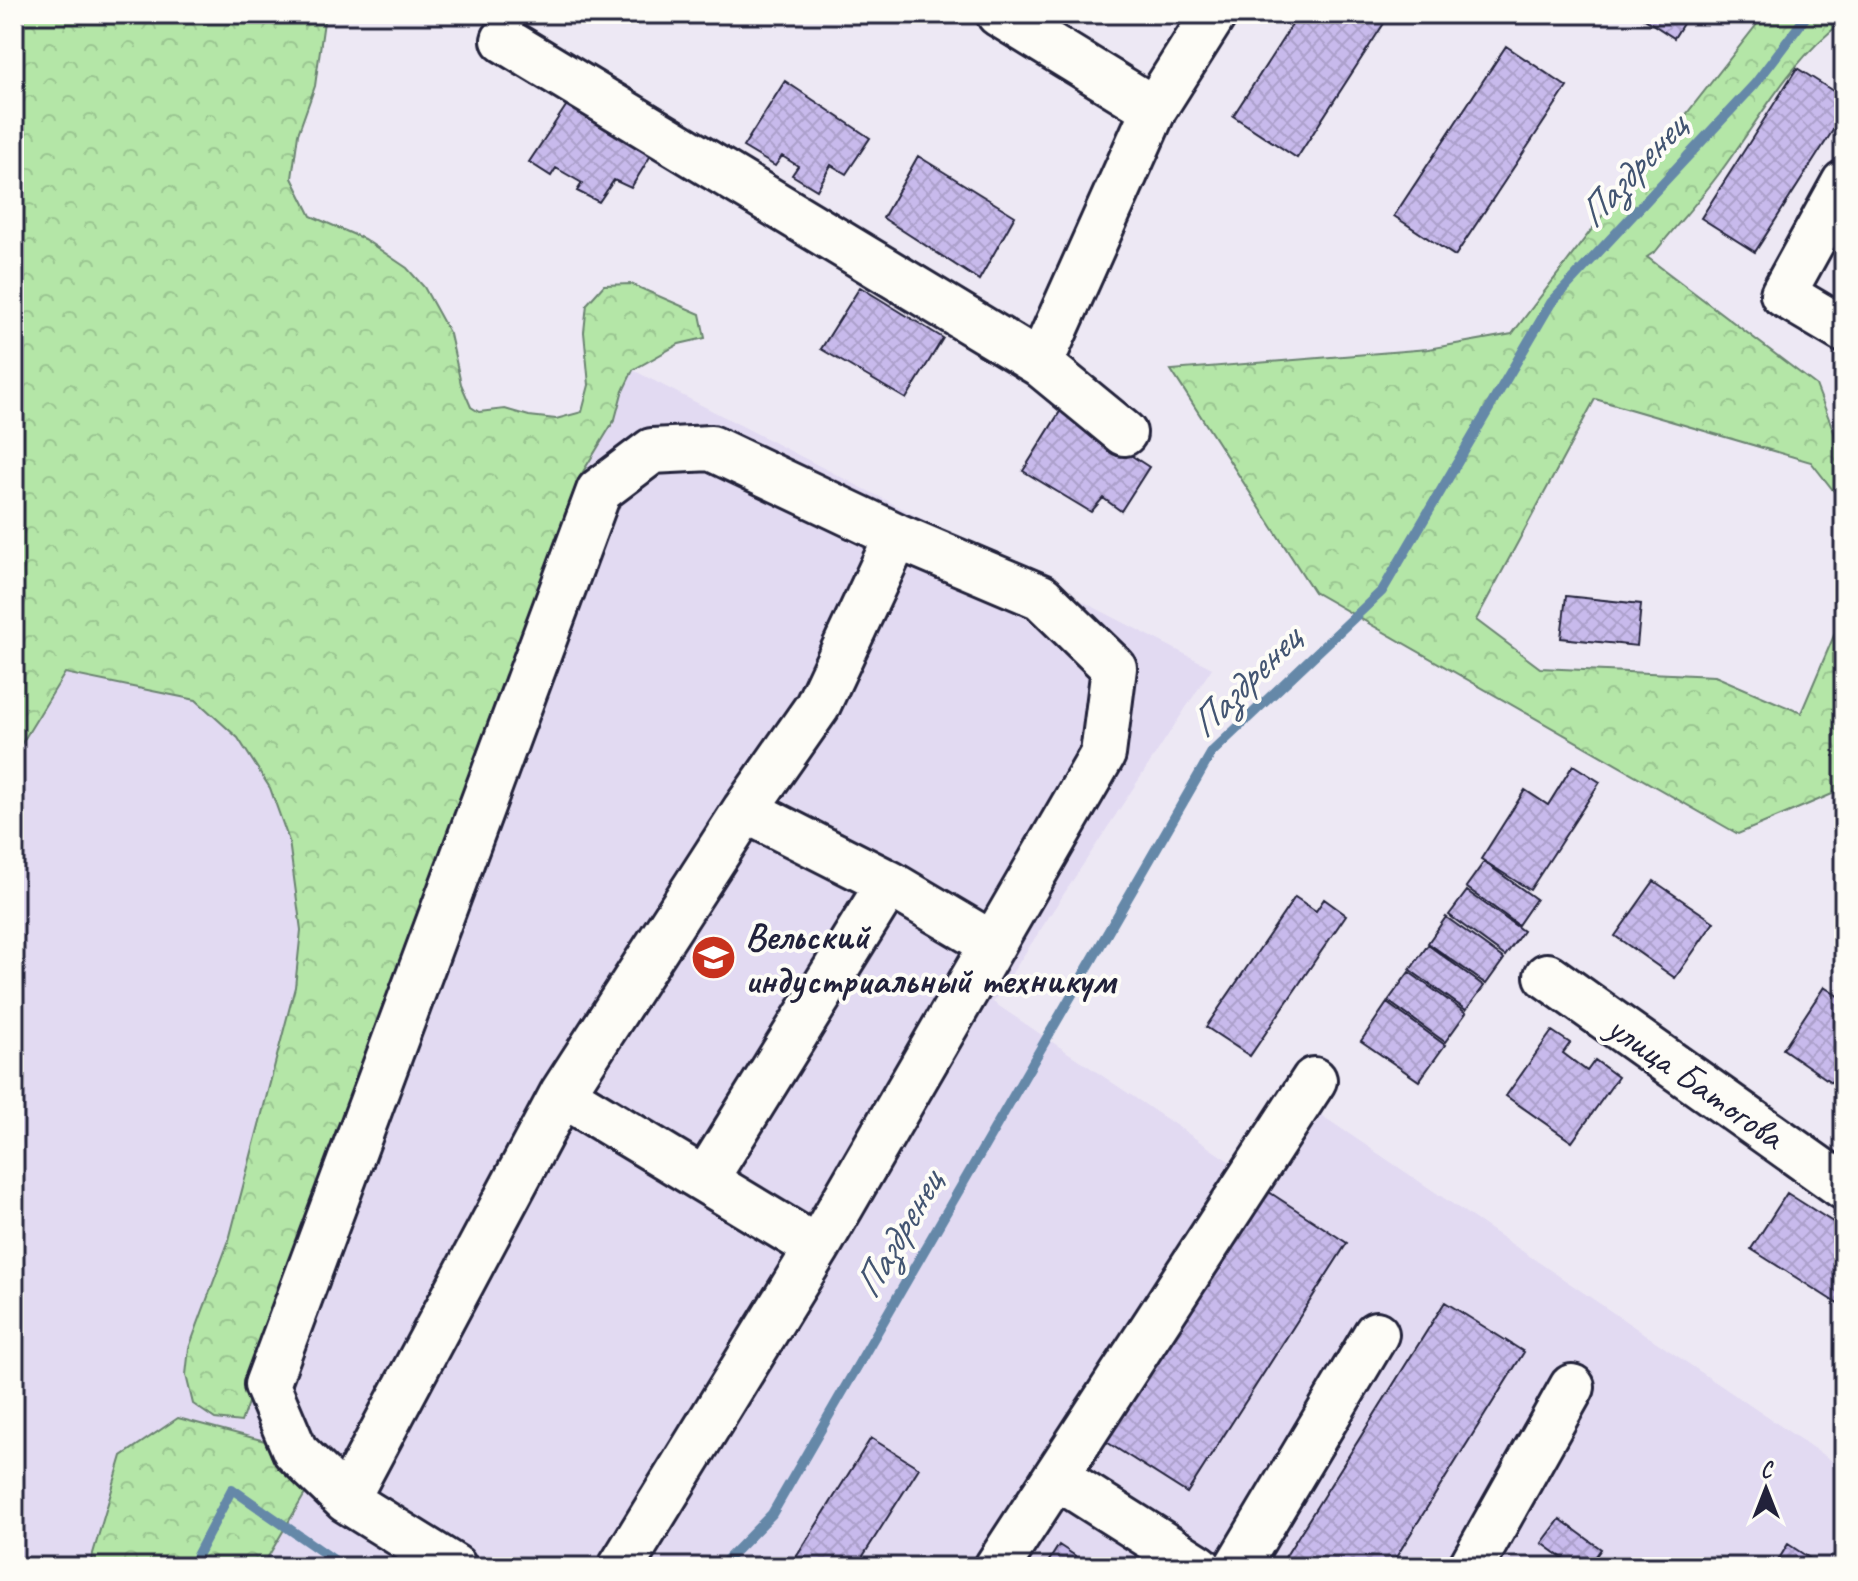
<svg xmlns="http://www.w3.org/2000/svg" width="1858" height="1581" font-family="Caveat,sans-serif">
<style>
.built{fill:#e2daf2}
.forest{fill:url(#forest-crowns);stroke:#6b8471;stroke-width:2}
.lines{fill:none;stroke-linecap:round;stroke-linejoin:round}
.stream{stroke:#6588a8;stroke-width:10}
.building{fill:url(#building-cross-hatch);stroke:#22223b;stroke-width:2}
.minor-casing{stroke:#22223b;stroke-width:50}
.minor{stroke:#fdfcf7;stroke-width:44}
.labels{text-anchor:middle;stroke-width:8;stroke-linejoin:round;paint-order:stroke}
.poi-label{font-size:38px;font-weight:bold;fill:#22223b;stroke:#fdfcf7;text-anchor:start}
.street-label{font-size:38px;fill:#22223b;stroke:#fdfcf7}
.water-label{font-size:40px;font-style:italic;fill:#435572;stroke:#fdfcf7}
</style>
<defs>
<pattern id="forest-crowns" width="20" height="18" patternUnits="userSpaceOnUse" patternTransform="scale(2)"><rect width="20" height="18" fill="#b4e6a7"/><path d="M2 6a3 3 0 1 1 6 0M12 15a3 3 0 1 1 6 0" fill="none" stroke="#9ac591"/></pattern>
<pattern id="building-cross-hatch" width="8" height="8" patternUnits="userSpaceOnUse" patternTransform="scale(2)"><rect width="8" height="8" fill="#c8baec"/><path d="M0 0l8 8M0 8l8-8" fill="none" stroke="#aca0cb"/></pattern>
</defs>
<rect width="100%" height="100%" fill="#ede8f4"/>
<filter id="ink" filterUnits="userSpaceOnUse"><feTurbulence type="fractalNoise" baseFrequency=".0125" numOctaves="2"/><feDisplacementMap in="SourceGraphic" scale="16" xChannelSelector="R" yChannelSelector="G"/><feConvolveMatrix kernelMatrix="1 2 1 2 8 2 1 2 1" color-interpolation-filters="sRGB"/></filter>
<g filter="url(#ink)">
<path class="built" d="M633,370l579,298 -219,334 252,170 51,-74 548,371v98h-1582l46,-80 -186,-31 -33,111h-75v-811l51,-83 131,27 42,38 32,50 19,53 12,89 -6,57 -66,253 -40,108 -3,27 8,29 384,-924 37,-61 7,-26z"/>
<path class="forest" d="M14,14h311l-10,72 -17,48 -6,44 19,38 53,23 43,29 17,19 26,47 11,50 10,23 8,5 26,-3 24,7 27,3 26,-7 7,-27 -5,-53 3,-28 17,-19 27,-1 69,30 5,24 -26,6 -46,26 -11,23 -7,26 -37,61 -337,942 -26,-3 -22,-15 -7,-29 3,-27 40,-108 66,-253 6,-57 -12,-89 -19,-53 -32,-50 -42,-38 -131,-27 -51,83z
M1765,14h79v7c-57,41 -87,104 -129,158 -19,25 -40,48 -59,72l-9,6 169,128 28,73v46l-33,-42 -216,-63 -119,221 64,48 175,8 86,37 43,-101v177l-106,45 -424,-242 -143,-222 257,-21 84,-15 135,-177 15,-12z
M178,1418l87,23 44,46 -47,80h-173l33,-111z"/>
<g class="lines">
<path class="stream" d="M191,1567l41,-78 112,78
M720,1567l52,-53 440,-762 170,-161 169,-288 204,-219 53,-70"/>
</g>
<path class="building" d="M1299,14h91l-93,144 -64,-42z
M1637,14h52l-15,24z
M1506,46l61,41 -112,169 -61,-40z
M1797,68l47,30v15l-89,139 -54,-34z
M785,81l85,57 -24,36 -15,-9 -14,25 -25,-15 6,-9 -16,-10 -7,10 -32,-19z
M568,103l83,52 -20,33 -17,-8 -15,22 -22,-11 5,-8 -26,-15 -5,8 -22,-14z
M918,156l97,60 -36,64 -96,-62z
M860,287l83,51 -37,61 -85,-50z
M1061,410l88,57 -28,44 -18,-13 -12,14 -68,-41z
M1566,596l75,8 -4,42 -76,-8z
M1573,765l27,17 -70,108 -49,-31 44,-69 23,15z
M1484,862l52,37 -18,26 -52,-38z
M1654,881l60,41 -39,56 -60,-42z
M1467,891l56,40 -18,25 -56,-41z
M1295,897l21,14 8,-12 22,16 -96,141 -44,-29z
M1446,917l58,42 -18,25 -58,-41z
M1428,945l56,41 -18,24 -56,-40z
M1409,972l57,41 -21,29 -57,-41z
M1824,987l20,13v91l-61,-42z
M1387,1003l58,42 -26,36 -58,-40z
M1552,1031l18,12 -7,10 24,18 8,-11 23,17 -46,65 -66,-46z
M1266,1190l81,53 -160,250 -82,-52z
M1787,1193l57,36v79l-93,-59z
M1445,1302l79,50 -134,215h-94l-12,-8z
M871,1438l48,30 -63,99h-66z
M1560,1519l41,30 -13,18h-13l-33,-24z
M1788,1544l35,23h-49z
M1059,1545l33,22h-47z"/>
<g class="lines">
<defs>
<path id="minor" d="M999,14l155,95
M504,40l536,324 84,69
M1844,183l-61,111 61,36
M1040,364l114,-255 60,-95
M745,810l144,73 103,61
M1547,976l297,211
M562,1094l183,-284 72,-103 80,-171
M705,1180l184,-297
M1057,1477l142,90
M346,1500l216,-406 255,154
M454,1567l-108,-67 -51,-49 -28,-66 332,-894 53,-40 59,-3 186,88 144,61 73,71 -11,86 -286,494 -196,319
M997,1567l317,-487
M1237,1567l139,-233
M1471,1567l101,-180"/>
</defs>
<use href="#minor" class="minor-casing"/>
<use href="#minor" class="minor"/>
</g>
</g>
<defs>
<symbol id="university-disc" viewBox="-11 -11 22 22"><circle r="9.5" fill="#c8321e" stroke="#fdfcf7"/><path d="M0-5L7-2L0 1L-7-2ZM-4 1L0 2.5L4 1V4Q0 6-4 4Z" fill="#fff"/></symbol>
</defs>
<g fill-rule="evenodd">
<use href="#university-disc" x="688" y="932" width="51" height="51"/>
</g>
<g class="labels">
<g class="poi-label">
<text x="745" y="949">Вельский<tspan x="745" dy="44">индустриальный техникум</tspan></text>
</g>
<g class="street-label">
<text transform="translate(1696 1081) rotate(35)" y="13">улица Батогова</text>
</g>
<g class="water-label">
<text transform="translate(1631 170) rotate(-47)" y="14">Паздренец</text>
<text transform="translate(1244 681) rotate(-45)" y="14">Паздренец</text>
<text transform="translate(897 1234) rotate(-60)" y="14">Паздренец</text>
</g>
</g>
<rect width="1858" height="1581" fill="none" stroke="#fdfcf7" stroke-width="48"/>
<rect x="24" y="24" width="1810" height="1533" fill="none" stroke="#22223b" stroke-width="3" filter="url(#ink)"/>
<g transform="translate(1766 1489)" stroke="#fdfcf7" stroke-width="6" paint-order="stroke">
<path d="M0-6L14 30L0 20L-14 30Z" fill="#22223b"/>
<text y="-12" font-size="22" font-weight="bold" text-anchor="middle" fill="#22223b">С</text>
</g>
</svg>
